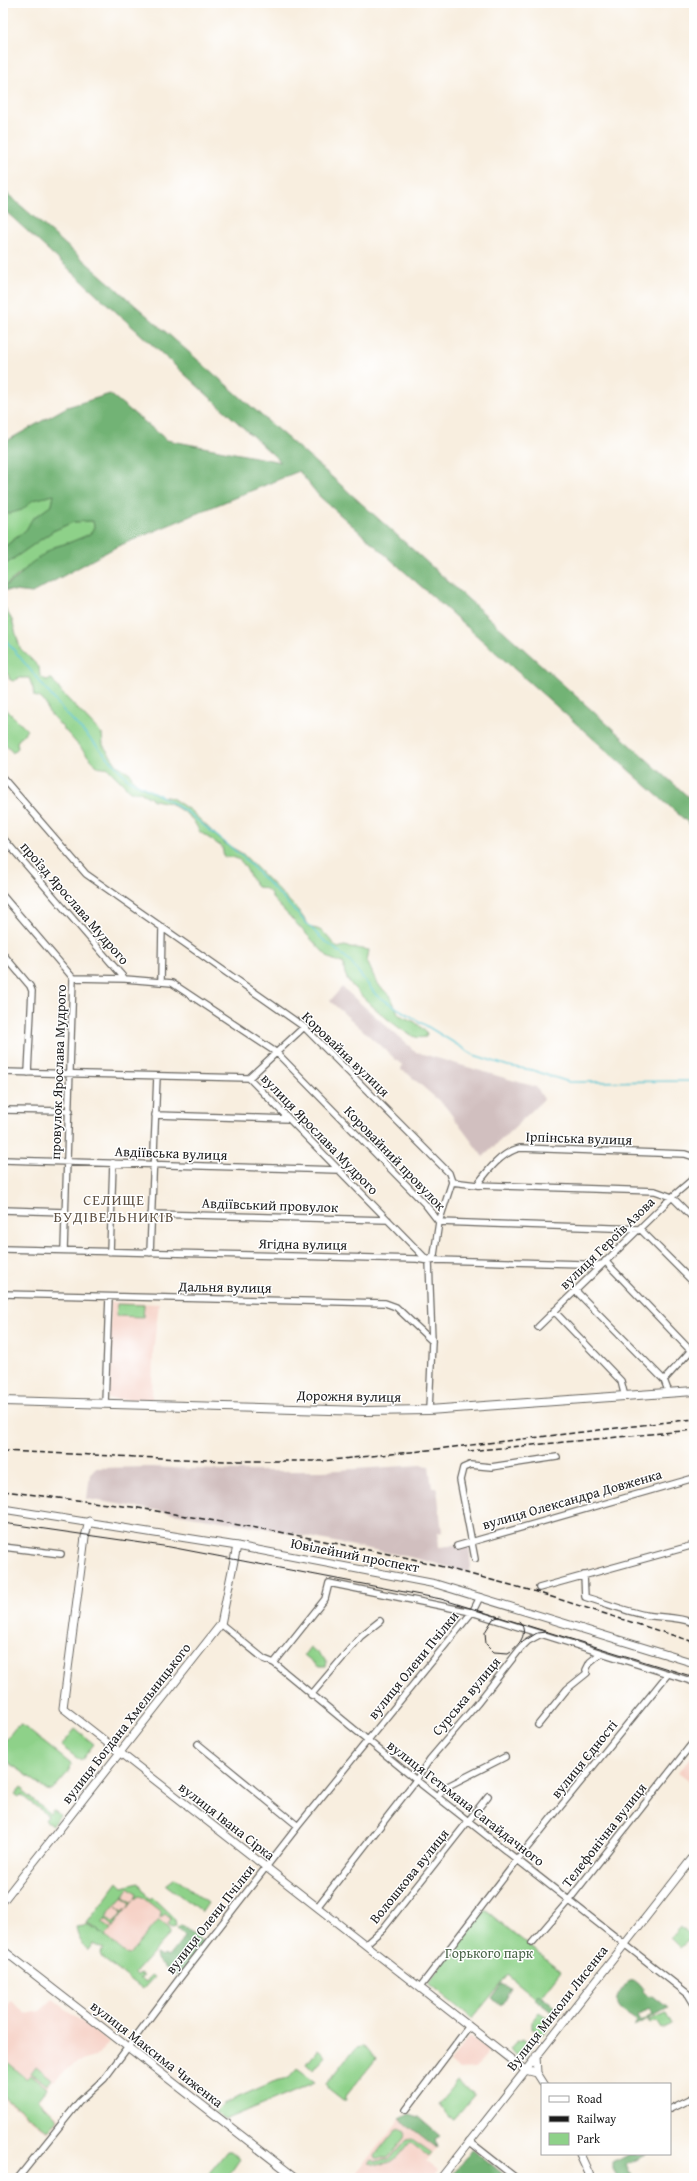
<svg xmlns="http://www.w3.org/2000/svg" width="697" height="2181" font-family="'Gentium Book Plus',serif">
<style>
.built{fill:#f6d1c6}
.industrial{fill:#d1bfbf}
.green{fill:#8ed189;stroke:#557652}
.forest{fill:#72b375;stroke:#476848}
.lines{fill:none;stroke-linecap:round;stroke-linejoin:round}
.stream{stroke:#59c5d1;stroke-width:1.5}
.minor-casing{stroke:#696660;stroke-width:8}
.tertiary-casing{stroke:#696660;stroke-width:9}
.secondary-casing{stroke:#696660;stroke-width:9}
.primary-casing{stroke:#696660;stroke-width:10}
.minor{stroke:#fff;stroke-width:5.5}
.tertiary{stroke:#fff;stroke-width:7}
.secondary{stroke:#fff;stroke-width:7}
.primary{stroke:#fff;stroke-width:8}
.tram{stroke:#1c1c1c;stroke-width:1}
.rail{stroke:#1c1c1c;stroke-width:1.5;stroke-dasharray:6 3;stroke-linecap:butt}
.labels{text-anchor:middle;stroke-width:3;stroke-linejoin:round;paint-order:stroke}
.street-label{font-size:14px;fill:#1c1c1c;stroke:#fff}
.park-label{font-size:14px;fill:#4a6448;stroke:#fff}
.neighbourhood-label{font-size:15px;letter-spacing:1px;fill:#615446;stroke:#fff}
</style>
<rect width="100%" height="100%" fill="#fff"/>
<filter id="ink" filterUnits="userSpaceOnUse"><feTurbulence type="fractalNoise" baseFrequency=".025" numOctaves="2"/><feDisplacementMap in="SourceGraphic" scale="8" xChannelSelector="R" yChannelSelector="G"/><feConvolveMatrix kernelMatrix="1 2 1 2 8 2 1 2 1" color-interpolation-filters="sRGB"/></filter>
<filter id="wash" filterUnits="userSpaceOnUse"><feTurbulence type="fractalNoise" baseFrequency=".012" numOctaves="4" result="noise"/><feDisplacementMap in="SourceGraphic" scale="16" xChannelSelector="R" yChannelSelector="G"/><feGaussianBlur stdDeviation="0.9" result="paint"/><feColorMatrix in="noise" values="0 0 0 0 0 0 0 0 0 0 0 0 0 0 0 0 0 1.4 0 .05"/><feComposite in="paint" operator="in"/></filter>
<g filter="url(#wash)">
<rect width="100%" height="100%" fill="#f8eedf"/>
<path class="built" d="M111,1302l48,2 -6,48 -1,48 -44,-1z
M694,1752v33l-16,-12z
M130,1888l44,32 -40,48 -42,-34z
M53,1999l56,44 -14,14 -17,5 -8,4 -15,15 -2,-1 -14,19 21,20 -12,15 -45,-36v-87l8,-10 16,13 13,-3z
M469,2036l20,15 -13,17 -17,1 -9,-6z
M400,2119l37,29 -10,14 11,8 -7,8h-70l-6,-4z"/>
<path class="industrial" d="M342,987l74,65 120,35 8,12 -61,58 -38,-51 -38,-33 -6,-3 1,-5 -72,-64z
M422,1465l7,1 3,22h5l5,44 -4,1 1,14 30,-3 2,23 -3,5 -54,-14 -150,-30 -177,-29 3,-25 5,-6 57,-1 84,4h86z"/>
<path class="green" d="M3,466l62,15 -31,18 20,-4 -2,10 -19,14 -7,11 -23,18z
M93,521l1,6 -3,7 -20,8 -17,5 -51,40v-21l50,-35 20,-9z
M3,605l9,15 8,28 19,19 1,9 6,4 6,-1 10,14 40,41 1,11 14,20 13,8 3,7 7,6 21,10 11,2 19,13 33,32 19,11 54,55 14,19c14,0 17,12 27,20l6,-2 25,4 -2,11 8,18 6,9 9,7 9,20 16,7 12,11 -1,4c-6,1 -10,1 -15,-2 -14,-6 -60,-45 -65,-59 -2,-4 -2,-8 -2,-12l-15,-6 -56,-59c-3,-9 -6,-11 -16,-12 -12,-14 -10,-32 -33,-30l-2,-10 -22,-15 -7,-12 -9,-8 -15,-9 -15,-3 -14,-8h-10c-6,-10 -16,-15 -23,-25l-7,1 -4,-3 -49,-55c-1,-9 -5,-12 -13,-14l-1,-8 -4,-10h-9l-7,3 -4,-2v-3l-6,-7z
M3,706l24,24 -10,12 1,6 -5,5 -10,-11z
M117,1304l27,1 -1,12 -27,-1z
M310,1647l17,14 -1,6h-7l-15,-12z
M22,1725l49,39 -1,6 -18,21 -5,-1 -44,-32v-15l13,-16z
M75,1729l19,15 -13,17 -20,-15z
M21,1787l4,3 -2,2 27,22 3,-4 7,5 -8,10 -7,-5 3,-4 -27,-21 -2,2 -4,-3z
M175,1878l33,25 -6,9 -36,-27z
M118,1882l5,5 16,-4 10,17 4,-2 22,21 1,7 -4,1 -4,-3 3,-5 -6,-5 -5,4 1,-6 -19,-15 -3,-1 -4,3 2,-5 -8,-6 -6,8 8,6 3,-2 -6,8 2,-5 -8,-6 -16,20 8,6 8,-10 -6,-6 7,5 4,-4 -15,20v-3l-7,-6 -3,3 9,7 -6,7 -10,-9 -8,-4z
M485,1910l76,61 -23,29 -30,-25 -36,44 -44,-36z
M159,1920l11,9v5l-35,39 2,2 4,-2 3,2 -4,2 6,5 5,-7 3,2 -11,12 -41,-31 -1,-6 2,-3 -10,-5 -5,6c-7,-6 -10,-13 -12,-23l8,-1 2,-2 11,5 28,24 5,1z
M681,1927l10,10 -11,10 -9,-9z
M539,2012l11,7 2,4 -10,12 -10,-7v-7z
M666,2013l6,11 -10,5 -5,-8 -7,3 -2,-3z
M523,2039l9,8 -9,13 -13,-10 6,-8z
M364,2045l12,14 -30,37v4h-3l-14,-11 -2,-5 29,-37z
M318,2049l7,6 -11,15 -7,-6z
M3,2058l24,21 4,-4 16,13 -9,11 20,20 -10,13 -45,-36z
M36,2066l16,13 -5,6 -16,-12z
M297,2069l18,13 -90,38 -10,-8 8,-8 52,-23 14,-3z
M457,2081l18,14 -21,25 -6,-3 -10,-13z
M399,2128l6,3 -1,7 -16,20h-12l-1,-3 20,-25z
M412,2139l20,14 -3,4 -19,-15c-14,17 -17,28 -41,20l3,-3 4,2 13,-1 17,-20z
M227,2151h4l9,8 -13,19h-22z"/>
<path class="forest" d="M3,190l329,287 362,325v26l-375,-332 -20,-25 -183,76 -84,46 -26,-3 -3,-2 15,-11 12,-13 24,-17 17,-5 19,-8 4,-7 -1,-6 -20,1 -20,9 -50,35v-18l23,-18 6,-11 20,-14 2,-10 -21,5 -11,10 -14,4 -5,-3v-68l64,-36 43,-13 57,46 114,22 -278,-253z
M180,1925l4,1 20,17 -24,31 -4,1c-8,-6 -20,-11 -20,-21l6,3 2,-2 4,2 17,-21 -8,-8z
M633,1980l10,8v3l5,5 4,-1 16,13 -21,12 -1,-3 7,-3 -4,-6 -12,7 3,6 5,-3 1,2 -12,6 3,-5c-15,-11 -29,-14 -14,-33 3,-4 5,-7 10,-8z
M502,1984l9,4 -10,18 -9,-8z
M538,1994l23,18 -2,3 -4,-1 -21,-16z
M410,2114l8,3 22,19 -5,3 2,9 -37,-29z
M473,2149l30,25 -3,4h-50z
M630,2154h16l-20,10 5,11 -5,3h-8l-5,-9v-6z"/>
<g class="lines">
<path class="stream" d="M3,634l2,5 57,70 67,71 32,16 26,16 56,45 77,80 29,23 27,35 98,60 34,11 24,4 37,12 125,-1"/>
</g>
</g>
<g filter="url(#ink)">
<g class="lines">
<defs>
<path id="minor" d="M3,778l83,96 218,153 145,146 3,9 25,3 178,6 17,6 22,22
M3,838l122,141 47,4 105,70 148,151 14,18 201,7 54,54
M3,896l70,82 -9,272
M3,954l27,32 2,5 -4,82
M73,978l52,1
M161,981l1,-54
M3,1072l246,6 178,182
M249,1078l55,-51
M3,1110l67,1
M155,1115l134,4
M3,1160l335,10
M477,1185c11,-15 25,-33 43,-37l165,6 9,3
M3,1210l62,2
M151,1214l237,6
M3,1249l414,10 12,2 7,-1 146,4 12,2 8,-2
M110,1252l3,-89
M150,1253l7,-177
M605,1261l85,89
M575,1290l89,90
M3,1294l382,9 11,4 36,34
M554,1311l67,70 4,16
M538,1327l134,-130 22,-19
M664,1380l30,-33
M664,1380l5,13
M105,1403l4,-106
M429,1410l3,-69 -3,-80 5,-6 5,-33 13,-40
M457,1546l237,-68
M3,1547l58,7
M475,1559l-15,-79 3,-12 7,-3 21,2 66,-10
M584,1575l1,22c20,6 40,14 60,18 17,3 33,1 49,8
M539,1588l155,-43
M221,1624l43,35 10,4 142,117 272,214 6,10
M274,1663l51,-64 4,-16 142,29 223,70
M311,1695l50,-59 19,-15
M538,1725l29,-36 20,-16 -1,-3 4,-8 11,-9
M198,1744l100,82
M437,1796l9,-9 59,-30
M318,1906l98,-126 14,-21 47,-55 43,-55 8,-8 13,-7
M532,1943l37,-43 125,-159
M366,1944l17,-15 105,-133
M420,1987l98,-128 150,-185
M670,2109l24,-12
M406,2110l63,-84
M469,2141l47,37
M18,2178l61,-76 25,-23 75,-100 119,-153 175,-215 7,-14"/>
<path id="tertiary" d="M89,1521l-4,16 -22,171 462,362 12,3
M3,1901l218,-277 16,-78
M3,1950l293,228
M536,2056l1,17 7,11
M580,2154l11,24
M441,2178l253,-322"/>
<path id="secondary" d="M3,1509l234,37 199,38 258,79"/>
<path id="primary" d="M3,1401l363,10 63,-1 265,-19"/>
</defs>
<use href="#minor" class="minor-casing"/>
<use href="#tertiary" class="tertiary-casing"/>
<use href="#secondary" class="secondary-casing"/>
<use href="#primary" class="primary-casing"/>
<use href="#minor" class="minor"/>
<use href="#tertiary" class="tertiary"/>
<use href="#secondary" class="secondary"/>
<use href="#primary" class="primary"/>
<path class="tram" d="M3,1523l167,24 271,52 253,78
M501,1616l-8,3 -8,13 1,12 8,8 14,1c11,-7 22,-20 11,-32
M521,1643l16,-10 9,-1"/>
<path class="rail" d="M3,1451l224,10h94l90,-9 283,-33
M468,1451l226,-21
M3,1491l129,16 148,25 133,27 120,32 161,51"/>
</g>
</g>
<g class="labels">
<g class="street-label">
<text transform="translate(75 903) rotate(49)" y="5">проїзд Ярослава Мудрого</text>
<text transform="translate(346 1054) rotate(44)" y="5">Коровайна вулиця</text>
<text transform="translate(58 1072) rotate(-88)" y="5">провулок Ярослава Мудрого</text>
<text transform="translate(320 1134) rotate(46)" y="5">вулиця Ярослава Мудрого</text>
<text transform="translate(579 1138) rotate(2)" y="5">Ірпінська вулиця</text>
<text transform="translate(171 1153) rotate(2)" y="5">Авдіївська вулиця</text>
<text transform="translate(395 1158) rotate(46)" y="5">Коровайний провулок</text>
<text transform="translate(270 1205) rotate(2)" y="5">Авдіївський провулок</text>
<text transform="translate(607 1243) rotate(-44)" y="5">вулиця Героїв Азова</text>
<text transform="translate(303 1244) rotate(1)" y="5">Ягідна вулиця</text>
<text transform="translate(225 1287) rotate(1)" y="5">Дальня вулиця</text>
<text transform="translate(349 1396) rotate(1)" y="5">Дорожня вулиця</text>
<text transform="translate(572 1499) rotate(-16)" y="5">вулиця Олександра Довженка</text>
<text transform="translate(355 1555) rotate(11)" y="5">Ювілейний проспект</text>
<text transform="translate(413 1665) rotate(-51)" y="5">вулиця Олени Пчілки</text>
<text transform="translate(466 1696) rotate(-50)" y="5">Сурська вулиця</text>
<text transform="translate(126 1723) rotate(-52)" y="5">вулиця Богдана Хмельницького</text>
<text transform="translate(584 1759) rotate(-51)" y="5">вулиця Єдності</text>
<text transform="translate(466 1803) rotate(38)" y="5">вулиця Гетьмана Сагайдачного</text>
<text transform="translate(227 1821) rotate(38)" y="5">вулиця Івана Сірка</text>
<text transform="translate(604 1835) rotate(-52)" y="5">Телефонічна вулиця</text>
<text transform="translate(409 1876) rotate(-51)" y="5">Волошкова вулиця</text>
<text transform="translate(210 1919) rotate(-52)" y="5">вулиця Олени Пчілки</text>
<text transform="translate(557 2008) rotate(-52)" y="5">Вулиця Миколи Лисенка</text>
<text transform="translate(157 2054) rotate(38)" y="5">вулиця Максима Чиженка</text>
</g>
<g class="park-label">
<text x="489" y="1958">Горького парк</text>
</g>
<g class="neighbourhood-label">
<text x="114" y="1205">СЕЛИЩЕ<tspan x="114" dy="17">БУДІВЕЛЬНИКІВ</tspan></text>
</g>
</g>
<rect width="697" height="2181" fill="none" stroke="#fff" stroke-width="16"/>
<rect x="541" y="2083" width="130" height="72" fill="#ffffff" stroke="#a4a4a4"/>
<rect x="549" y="2096" width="20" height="6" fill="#ffffff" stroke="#a4a4a4"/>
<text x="577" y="2103" font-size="12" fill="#1c1c1c">Road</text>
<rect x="549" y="2116" width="20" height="6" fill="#1c1c1c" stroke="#a4a4a4"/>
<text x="577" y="2123" font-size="12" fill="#1c1c1c">Railway</text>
<rect x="549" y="2133" width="20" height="12" fill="#8ed189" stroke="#a4a4a4"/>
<text x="577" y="2143" font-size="12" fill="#1c1c1c">Park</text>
</svg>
